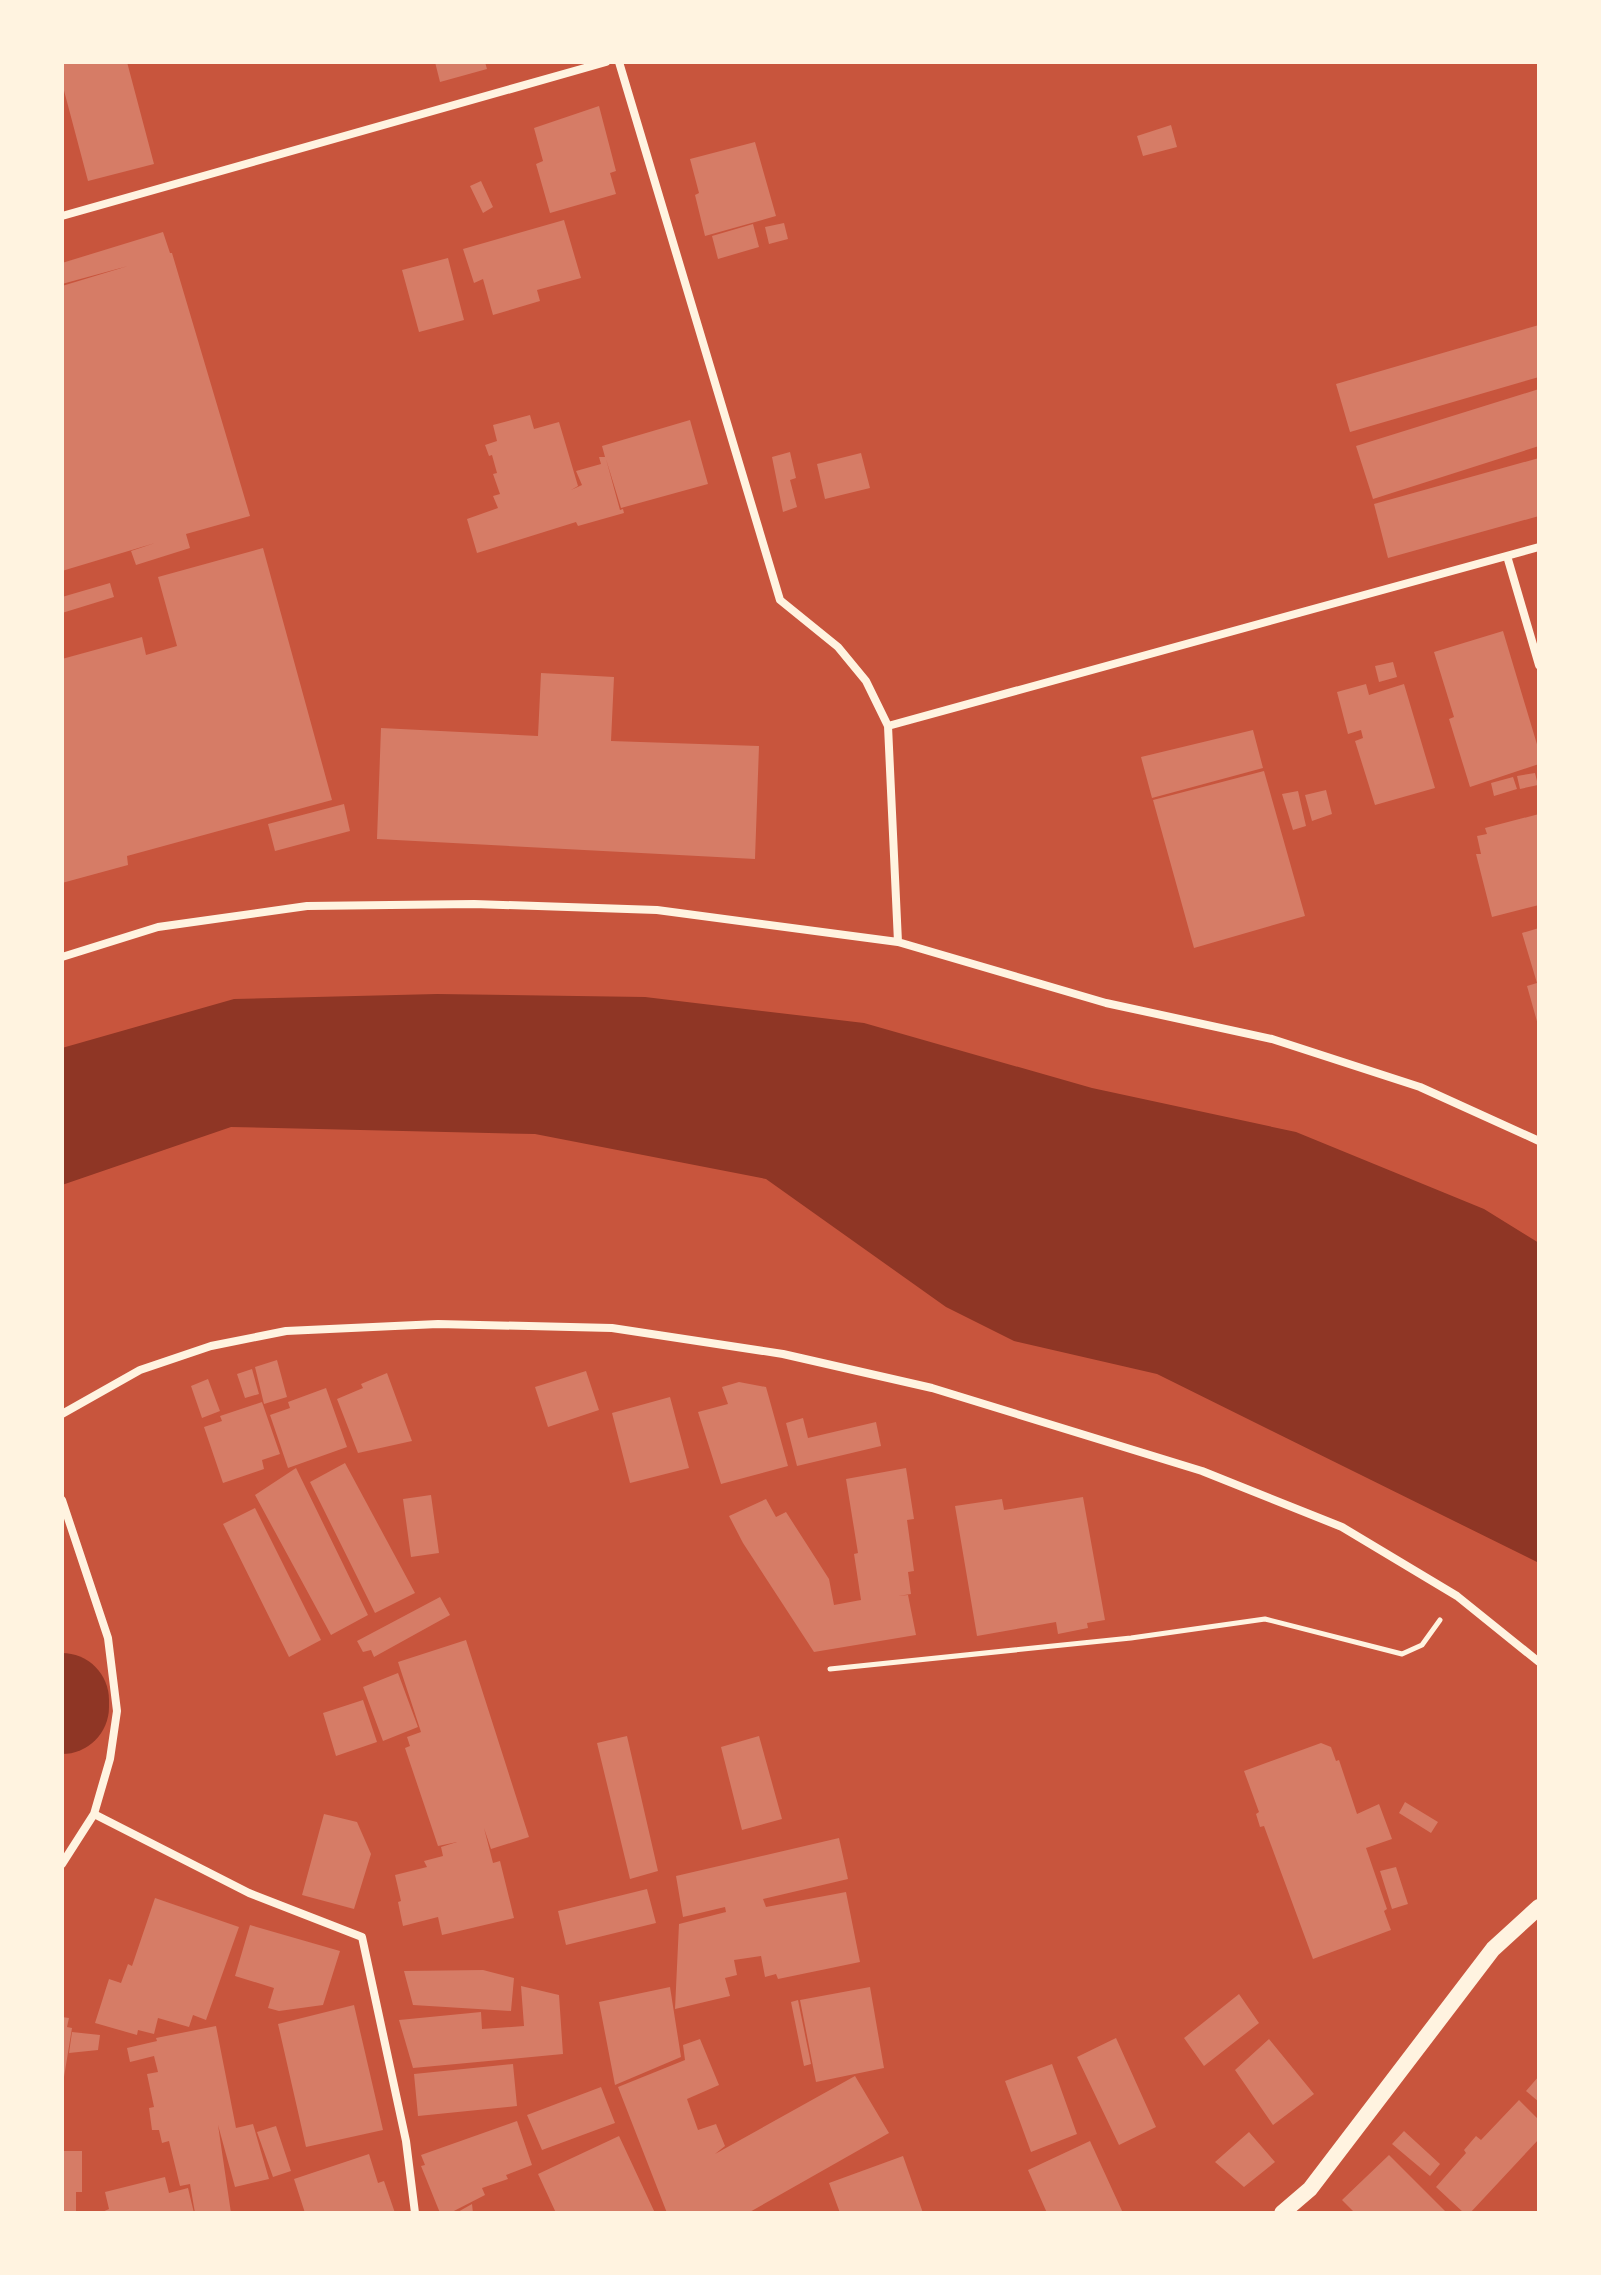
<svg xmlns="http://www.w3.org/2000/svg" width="1601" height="2275" font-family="Quicksand,sans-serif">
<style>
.water{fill:#8f3625}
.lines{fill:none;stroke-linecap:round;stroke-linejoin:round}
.river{stroke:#8f3625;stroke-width:94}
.building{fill:#d67c66}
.path{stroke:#fff3e0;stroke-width:5}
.minor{stroke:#fff3e0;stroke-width:8}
.secondary{stroke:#fff3e0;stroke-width:16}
</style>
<rect width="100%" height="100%" fill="#c8553d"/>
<path class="water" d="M437,994l208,3 219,26 228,65 204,44 188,77 55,34v320l-382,-189 -143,-33 -68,-34 -180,-128 -231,-45 -304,-7 -169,58v-137l172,-49z"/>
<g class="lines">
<path class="river" d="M62,1700v7"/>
</g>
<path class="building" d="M62,62h65l27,102 -66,17 -26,-98z
M435,62h50l2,7 -47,13z
M599,106l17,65 -6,2 6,21 -66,19 -14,-49 7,-3 -9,-33z
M1171,125l6,22 -34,9 -6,-20z
M755,142l21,74 -71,20 -10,-41 4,-2 -9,-34z
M481,181l12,26 -10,6 -13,-27z
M564,220l17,58 -44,12 3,11 -47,14 -10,-36 -9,4 -11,-34z
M784,223l4,16 -19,5 -4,-17z
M753,224l6,23 -41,12 -6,-23z
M163,232l7,21h2l78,263 -64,18 4,14 -54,17 -5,-14 24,-8 -93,28v-285l66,-20 -66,18v-21z
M448,258l16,62 -45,12 -17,-62z
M1539,325v52l-189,55 -14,-48z
M1539,389v57l-166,53 -17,-53z
M530,415l4,14 25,-7 19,64 -7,4 11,-5 -6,-14 25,-7 -2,-7h6l-3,-11 88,-26 18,64 -87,24 -15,-49 14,51 3,-1 1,4 -46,13 -2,-4 -99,31 -10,-34 31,-11 -5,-12 7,-2 -7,-20 4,-1 -5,-18 -3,1 -4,-11 12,-4 -4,-16z
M790,452l6,26 -6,2 7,27 -14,5 -11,-55z
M861,453l9,35 -45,11 -8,-35z
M1539,458v58l-151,42 -14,-54z
M263,548l69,252 -205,56 1,9 -66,18v-224l80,-22 4,18 31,-9 -19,-69z
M110,583l4,14 -52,16v-16z
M1503,631l36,120v13l-69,23 -21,-68 5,-2 -20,-65z
M1393,662l4,15 -18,5 -4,-16z
M541,673l73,4 -3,64 148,5 -4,113 -378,-20 4,-111 157,8z
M1366,684l3,11 35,-11 31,104 -60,17 -20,-64 8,-3 -2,-8 -13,4 -11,-42z
M1253,730l10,38 -111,30 -11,-41z
M1264,771l41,145 -111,32 -41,-148z
M1535,773l3,12 -18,4 -3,-13z
M1513,777l4,12 -23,7 -3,-13z
M1326,790l6,24 -20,7 -7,-26z
M1298,791l8,35 -13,4 -11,-36z
M344,804l6,27 -75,20 -7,-27z
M1539,814v91l-47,12 -16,-63h5l-4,-18 10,-2 -2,-6z
M1539,928v97h-1l-11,-39 10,-3 -15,-50z
M277,1360l10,37 -23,7 -9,-37z
M252,1369l7,25 -14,4 -8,-24z
M586,1371l13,39 -51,17 -13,-40z
M387,1373l25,68 -54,12 -21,-54 26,-11 -2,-4z
M208,1379l12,32 -18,7 -11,-32z
M739,1382l27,5 22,79 -67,18 -23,-72 30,-8 -6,-17z
M326,1388l21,59 -59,21 -18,-53 20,-7 -2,-6z
M670,1397l19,71 -59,15 -18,-70z
M262,1402l18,52 -18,6 2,9 -41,14 -19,-56 18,-6 -2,-5z
M803,1418l5,20 68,-16 5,24 -84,20 -11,-43z
M345,1463l70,130 -40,20 -65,-131z
M296,1468l72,147 -37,20 -76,-140z
M906,1468l8,51 -7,1 7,51 -6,1 3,22 -13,2 10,-1 8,40 -102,17 -71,-109 -14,-27 37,-17 10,18 10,-5 43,67 5,26 27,-5 -7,-46 4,-1 -12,-74z
M431,1495l8,58 -28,4 -8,-58z
M1083,1497l22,123 -18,3 1,5 -30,6 -2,-12 -79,14 -22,-130 47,-7 2,11z
M255,1508l66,132 -32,17 -66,-133z
M440,1597l10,18 -76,42 -3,-7 -8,2 -6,-11z
M466,1640l63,197 -38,12 -7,-21 9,35 7,-2 14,57 -72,17 -4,-18 -35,9 -5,-24 3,-1 -6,-26 32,-8 -3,-6 19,-5 -2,-9 16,-5 -19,4 -33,-98 5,-2 -3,-9 14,-5 -23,-70z
M398,1673l20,54 -35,14 -20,-54z
M363,1700l14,42 -41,14 -13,-43z
M627,1736l31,135 -28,8 -33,-136z
M759,1736l23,83 -40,11 -21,-83z
M1321,1743l10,4 5,14 3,-1 18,54 22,-10 13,35 -26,9 21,61 -3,2 7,19 -78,29 -49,-133 -4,1 -4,-13 3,-2 -15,-41z
M1405,1802l33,20 -7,11 -32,-20z
M324,1814l33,8 14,32 -17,55 -52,-14z
M839,1838l9,41 -85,20 3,8 80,-15 14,70 -82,17 -2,-5 -11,3 -4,-21 -27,4 3,15 -12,3 5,18 -55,13 4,-85 47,-12 -1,-5 -42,10 -7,-41z
M1396,1867l12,37 -16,5 -12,-38z
M647,1889l9,34 -90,22 -8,-34z
M155,1898l84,29 -33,93 -13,-5 -4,12 -31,-9 -4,16 -16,-4 -1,5 -42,-12 14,-44 12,4 7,-19 4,2z
M250,1925l90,26 -17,54 -44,6 -11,-3 6,-20 -39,-12z
M483,1970l31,8 -3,33 -98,-6 -9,-34z
M521,1986l38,9 4,59 -150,14 -14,-48 82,-8 1,17 42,-3z
M670,1987l11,70 -66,28 -16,-83z
M870,1987l14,81 -68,14 -16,-82z
M1239,1994l20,29 -55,43 -20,-28z
M798,2000l13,64 -7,2 -13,-64z
M354,2005l29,125 -77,17 -28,-123z
M62,2017l7,1 -2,9 5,1 -8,49z
M216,2026l20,102 17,-4 16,55 -34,8 -17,-62 13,88h-36l-5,-29 -10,2 -11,-45 -7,2 -3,-13h-7l-3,-22 5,-1 -7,-33 11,-2 -4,-16 -24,6 -3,-14 30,-7 -1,-3z
M72,2032l28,3 -2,15 -29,3z
M1116,2038l40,89 -37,18 -42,-88z
M700,2039l19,46 -32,14 11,31 18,-6 9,22 -10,8 140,-78 34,57 -141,80h-81l-49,-126 67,-27 -2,-15z
M1269,2039l45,55 -41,31 -38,-55z
M513,2064l4,42 -99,10 -4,-42z
M1052,2064l25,70 -46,18 -26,-71z
M1539,2076v26l-13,-11z
M601,2087l14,36 -73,27 -15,-35z
M1519,2100l20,20v19l-69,74h-6l-28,-26 30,-34 -2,-3 12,-14 5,4z
M517,2121l15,44 -26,10 2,4 -26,9 3,7 -35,18h-10l-19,-47 4,-1 -4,-10z
M276,2126l15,45 -18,6 -16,-45z
M1404,2131l36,33 -10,12 -38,-32z
M1249,2132l26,30 -31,25 -29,-25z
M619,2136l36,77h-99l-18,-39z
M1090,2141l33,72h-76l-19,-43z
M62,2151h20v41h-6v21h-14z
M369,2154l9,29 6,-2 11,32h-90l-11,-34z
M1389,2155l58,58h-92l-13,-13z
M903,2156l20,57h-83l-11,-30z
M165,2177l4,16 19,-5 6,25h-94l9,-4 -4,-17z
M472,2204l1,9h-17z"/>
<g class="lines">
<path class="path" d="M830,1669l301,-31 134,-19 137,35 20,-9 18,-25"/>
<path class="minor" d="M619,62l161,538 58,47 28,34 22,45 10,216
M62,216l544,-154
M1507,556l32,109
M888,726l651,-179
M62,957l96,-30 149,-21 167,-2 183,6 241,32 208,61 166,36 148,48 119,54
M62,1414l78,-44 71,-24 75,-15 152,-7 174,4 171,26 149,34 270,83 140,56 115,69 82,66
M62,1500l46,138 9,73 -7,48 -16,55 -32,50
M94,1814l155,79 113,44 44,204 9,72"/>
<path class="secondary" d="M1282,2213l28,-24 183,-240 46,-42"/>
</g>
<rect width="1601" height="2275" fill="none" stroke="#fff3e0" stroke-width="128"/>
</svg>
